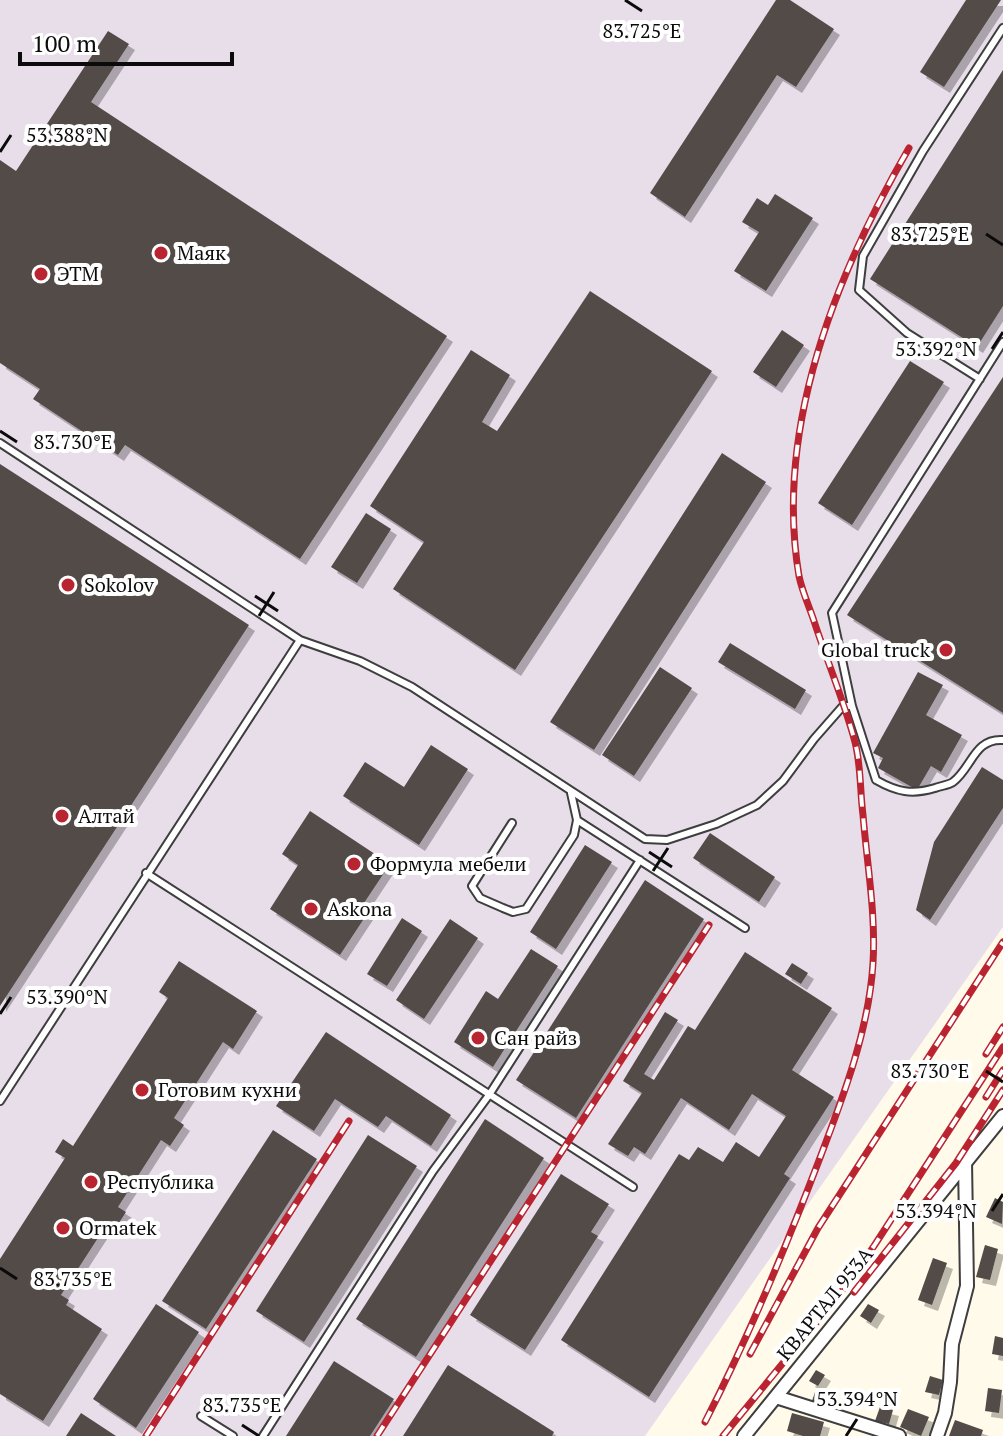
<svg xmlns="http://www.w3.org/2000/svg" width="1003" height="1436" font-family="'PT Serif',serif">
<style>
.industrial{fill:#e8deea}
.building{fill:#534b47;filter:url(#shadow)}
.lines{fill:none;stroke-linecap:round;stroke-linejoin:round}
.lane-casing{stroke:#3e3e3e;stroke-width:10}
.street-casing{stroke:#3e3e3e;stroke-width:16}
.lane{stroke:#fff;stroke-width:6}
.street{stroke:#fff;stroke-width:12}
.rail-casing{stroke:#ba2430;stroke-width:7}
.rail{stroke:#fff;stroke-width:4;stroke-dasharray:12;stroke-linecap:butt}
.ticks{fill:none;stroke:#0b0b0b;stroke-width:3}
.poi-dot{fill:#ba2430;stroke:#fff;stroke-width:3}
.labels{text-anchor:middle;stroke-width:8;stroke-linejoin:round;paint-order:stroke}
.poi-label{font-size:20px;fill:#0b0b0b;stroke:#fff;text-anchor:start}
.street-label{font-size:20px;fill:#0b0b0b;stroke:#fff}
.ticks-label{font-size:20px;text-anchor:middle;fill:#0b0b0b;stroke:#fff;stroke-width:8;stroke-linejoin:round;paint-order:stroke}
</style>
<defs>
<filter id="shadow"><feDropShadow dx="6" dy="6" stdDeviation="0" flood-color="#0004"/></filter>
</defs>
<rect width="100%" height="100%" fill="#fffae9"/>
<path class="industrial" d="M0,0h1003v927l-358,509h-645z"/>
<path class="building" d="M776,0h14l44,29 -38,58 -19,-12 -92,142 -35,-24z
M966,0h35l-57,87 -24,-15z
M108,31l21,13 -38,58 356,234 -147,223 -175,-114 -7,10 -85,-56 7,-10 -40,-26v-203l16,11z
M1003,70v236l-26,41 -107,-68z
M775,194l38,24 -47,73 -32,-20 25,-39 -17,-10 15,-24 11,7z
M590,291l122,80 -197,299 -122,-81 31,-47 -54,-36 101,-156 39,25 -28,47 15,9z
M782,330l22,15 -28,42 -23,-15z
M910,361l34,21 -92,143 -34,-22z
M1003,377v336l-156,-98z
M722,453l44,29 -172,268 -44,-28z
M0,464l249,161 -249,381z
M366,513l25,16 -34,54 -26,-16z
M730,643l76,47 -11,19 -77,-47z
M660,667l32,21 -58,88 -32,-21z
M918,672l25,13 -17,30 36,20 -21,37 -10,-6 -14,24 -39,-22 5,-10 -10,-5z
M431,745l37,24 -49,76 -76,-49 22,-34 39,25z
M982,767l21,13v28l-73,112 -14,-10 18,-68z
M310,811l80,53 -26,39 7,5 -31,47 -70,-46 28,-44 -16,-11z
M710,833l65,44 -16,25 -66,-44z
M585,845l27,17 -56,87 -26,-17z
M645,880l59,39 -128,199 -60,-38z
M402,918l20,13 -35,55 -20,-12z
M450,919l28,19 -54,81 -28,-19z
M531,949l27,17 -65,101 -39,-25 32,-51 12,8z
M745,952l87,56 -40,62 42,27 -50,77 6,4 -141,219 -88,-57 118,-186 10,6 9,-13 25,15 13,-20 23,15 27,-41 -34,-22 -23,36 -48,-32 -36,56 -11,-7 -6,9 -20,-12 34,-51 -19,-12 42,-69 13,8 -34,54 10,6 34,-54 7,4z
M179,961l78,50 -24,38 -10,-7 -49,76 10,7 -14,21 -9,-6 -43,67 8,5 -9,14 -8,-5 -48,74 8,5 -3,5 36,24 -59,92 -43,-27v-135l65,-101 -10,-6 8,-13 10,7 95,-148 -9,-6z
M792,963l16,10 -7,11 -16,-10z
M326,1032l125,83 -20,31 -45,-30 -8,11 -43,-28 -21,32 -38,-25z
M485,1119l59,39 -128,199 -60,-38z
M273,1130l44,29 -111,170 -44,-28z
M368,1135l49,31 -113,176 -48,-31z
M561,1174l48,30 -18,28 7,4 -73,114 -55,-35z
M995,1198l8,4 -1,22 -16,-7z
M985,1245l13,4 -8,31 -14,-3z
M933,1258l14,5 -15,42 -14,-5z
M156,1304l43,28 -63,96 -43,-29z
M868,1304l11,6 -8,13 -11,-7z
M995,1336l8,2v18l-11,-2z
M334,1361l60,38 -24,37h-84z
M448,1365l106,67 -2,4h-149z
M816,1370l9,5 -7,11 -9,-5z
M930,1376l13,4 -4,15 -14,-3z
M988,1388l14,2 -3,23 -14,-2z
M815,1392l14,5 -3,12 -15,-5z
M880,1407l13,3 -4,14 -14,-3z
M908,1409l21,8 -8,19 -21,-9z
M81,1413l35,23h-50z
M792,1413l32,9 -4,14h-17l-16,-5z
M955,1420l28,10 -2,6h-32z"/>
<g class="lines">
<defs>
<path id="lane" d="M1003,342l-171,271 20,93 24,74c21,12 36,15 59,8 5,-2 14,-3 18,-6 19,-14 21,-44 50,-42
M980,379l-73,-46 -48,-43 4,-34 60,-105 80,-123
M0,443l300,197 -300,461
M300,640l60,21 52,26 233,152 22,1 49,-16 41,-19 26,-24 31,-42 29,-33h9
M577,820l168,108
M512,823l-40,63 8,12 23,10 10,4 13,-3 48,-74 3,-15 -6,-27
M146,873l487,314
M201,1416l32,20
M263,1436l170,-265 56,-76 151,-235"/>
<path id="street" d="M776,1397l123,39
M744,1436l259,-320
M937,1436l8,-23 5,-31 2,-38 15,-58 -2,-125"/>
</defs>
<use href="#lane" class="lane-casing"/>
<use href="#street" class="street-casing"/>
<use href="#lane" class="lane"/>
<use href="#street" class="street"/>
<defs>
<path id="rail" d="M986,1054l17,-27
M986,1097l17,-27
M854,1292l102,-129 47,-73
M750,1354l68,-126 185,-286
M705,1422c43,-84 79,-170 113,-259 24,-63 51,-132 55,-200 3,-49 -6,-99 -10,-148 -3,-23 -2,-50 -8,-73 -11,-41 -28,-81 -41,-121 -5,-15 -12,-30 -15,-45 -25,-148 37,-302 110,-428
M146,1436l203,-315
M377,1436l332,-511
M723,1436l116,-141 35,-49 129,-199"/>
</defs>
<use href="#rail" class="rail-casing"/>
<use href="#rail" class="rail"/>
</g>
<path class="ticks" d="M625,0l17,11M0,152l11,-17M986,234l17,11M992,349l11,-17M0,431l17,11M255,596l23,15M259,616l15,-24M649,852l23,15M653,871l15,-23M0,1014l11,-17M986,1071l17,11M992,1211l11,-17M0,1268l17,11M242,1425l17,11M846,1436l11,-17"/>
<g class="poi-dot">
<circle cx="161" cy="253" r="8"/>
<circle cx="41" cy="274" r="8"/>
<circle cx="68" cy="585" r="8"/>
<circle cx="946" cy="650" r="8"/>
<circle cx="62" cy="816" r="8"/>
<circle cx="354" cy="864" r="8"/>
<circle cx="311" cy="909" r="8"/>
<circle cx="478" cy="1038" r="8"/>
<circle cx="142" cy="1090" r="8"/>
<circle cx="91" cy="1182" r="8"/>
<circle cx="63" cy="1228" r="8"/>
</g>
<g class="labels">
<g class="poi-label">
<text x="177" y="260">Маяк</text>
<text x="57" y="281">ЭТМ</text>
<text x="84" y="592">Sokolov</text>
<text x="930" y="657" text-anchor="end">Global truck</text>
<text x="78" y="823">Алтай</text>
<text x="370" y="871">Формула мебели</text>
<text x="327" y="916">Askona</text>
<text x="494" y="1045">Сан райз</text>
<text x="158" y="1097">Готовим кухни</text>
<text x="107" y="1189">Республика</text>
<text x="79" y="1235">Ormatek</text>
</g>
<g class="street-label">
<text transform="translate(825 1304) rotate(-51)" y="7">КВАРТАЛ 953А</text>
</g>
</g>
<g class="ticks-label">
<text x="642" y="38">83.725°E</text>
<text x="67" y="142">53.388°N</text>
<text x="930" y="241">83.725°E</text>
<text x="936" y="356">53.392°N</text>
<text x="73" y="449">83.730°E</text>
<text x="67" y="1004">53.390°N</text>
<text x="930" y="1078">83.730°E</text>
<text x="936" y="1218">53.394°N</text>
<text x="73" y="1286">83.735°E</text>
<text x="857" y="1406">53.394°N</text>
<text x="242" y="1412">83.735°E</text>
</g>
<path d="M20 52v12h212v-12" fill="none" stroke="#0b0b0b" stroke-width="4"/>
<text x="32" y="52" font-size="24" fill="#0b0b0b" stroke="#ffffff" stroke-width="6" paint-order="stroke">100 m</text>
</svg>
